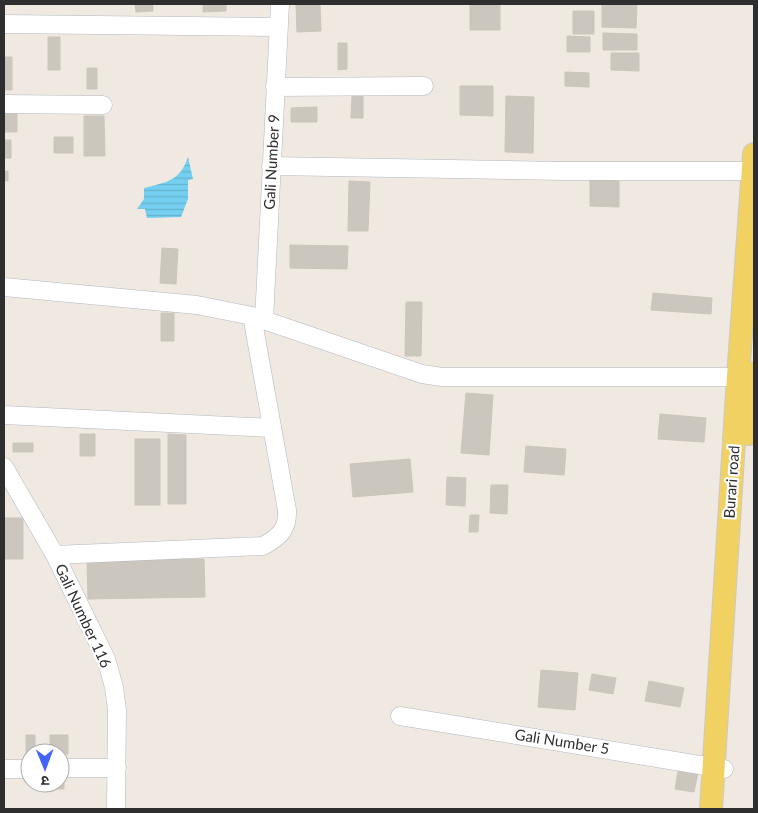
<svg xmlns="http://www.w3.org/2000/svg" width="758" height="813" font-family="Lato,'Noto Sans Devanagari',sans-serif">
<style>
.water{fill:url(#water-rules)}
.building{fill:#cbc7bf;stroke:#cbc5ba}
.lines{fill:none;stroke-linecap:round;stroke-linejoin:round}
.minor-casing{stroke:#b4b7c1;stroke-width:19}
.major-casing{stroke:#c9c9c9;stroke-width:24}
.minor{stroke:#fff;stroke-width:18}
.major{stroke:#f2d163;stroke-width:22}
.labels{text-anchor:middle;stroke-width:4.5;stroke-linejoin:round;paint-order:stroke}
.street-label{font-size:15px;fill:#2e2e2e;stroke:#fff}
</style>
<defs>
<pattern id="water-rules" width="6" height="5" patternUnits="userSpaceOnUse" patternTransform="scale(1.25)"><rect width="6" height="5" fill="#75cff0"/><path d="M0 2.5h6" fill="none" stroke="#66b2ce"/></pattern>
</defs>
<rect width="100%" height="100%" fill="#efe9e1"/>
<path class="water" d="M188,157l5,22 -5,1v19l-7,18 -34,1 -2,-9h-8l7,-10v-11c23,-6 36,-7 44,-31z"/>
<path class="building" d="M135,4h18v7l-17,1z
M203,4h23v7l-23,1z
M296,4h24l1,27 -24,1z
M470,4h30v26h-30z
M602,4h35l-1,24 -34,-1z
M573,11h21v23h-21z
M603,33l34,1v16h-34z
M567,36l23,1v15h-23z
M48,37h12v33h-12z
M338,43h9v26l-9,1z
M611,53h28v18l-28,-1z
M4,57h8v33h-8z
M87,68h10v21h-10z
M565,72l24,1v14l-24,-1z
M460,86h33v30l-33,-1z
M352,95l11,1v22h-12z
M506,96l28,1 -1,56 -28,-1z
M317,107v15h-26v-14z
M4,110h13v22h-13z
M84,116h20l1,40h-21z
M54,137h19v16h-19z
M4,140h7v18h-7z
M4,171h4v10h-4z
M590,180l29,1v26l-29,-1z
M349,181l21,1 -2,49h-20z
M290,245l58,1 -1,23 -57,-1z
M162,248l16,1 -2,35 -16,-1z
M653,293l59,5 -1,16 -60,-4z
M406,302h16l-1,54h-16z
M161,313h13v28h-13z
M466,393l27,2 -4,60 -28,-2z
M660,414l46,4 -2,24 -46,-3z
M80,434h15v22h-15z
M168,434l18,1v69h-18z
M135,439h25v66h-25z
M13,443h20v9h-20z
M526,446l40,3 -2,26 -40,-3z
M410,459l3,33 -60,5 -3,-33z
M447,477l19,1 -1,28 -19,-1z
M491,485h17l-1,29 -17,-1z
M470,515h9l-1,17h-9z
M4,518h19v41h-19z
M204,559l1,38 -117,2 -1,-38z
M541,670l37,3 -3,37 -37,-3z
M592,674l24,4 -3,16 -24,-4z
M649,681l35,7 -4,19 -35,-6z
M26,735h9v18h-5v4h-4z
M50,735h18v19l-18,-1z
M679,765l20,3 -5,24 -19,-3z
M60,771h4v18h-16v-6h12z"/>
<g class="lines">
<defs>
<path id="minor" d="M4,24l274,3
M275,87l149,-1
M4,104l99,1
M271,166l292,5h190
M4,287l193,18 55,11 170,58 20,3h307
M264,320l16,-316
M4,415l268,13
M4,467l51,88 51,104 8,28 3,23 -1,99
M55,555l208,-9c16,-9 25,-16 24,-36l-35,-194
M400,716l324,53
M60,768h57
M4,769h26"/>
<path id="major" d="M750,434l4,-61
M711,809l27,-432 16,-223"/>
</defs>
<use href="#minor" class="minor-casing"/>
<use href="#major" class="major-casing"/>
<use href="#minor" class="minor"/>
<use href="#major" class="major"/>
</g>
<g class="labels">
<g class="street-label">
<text transform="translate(272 162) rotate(-87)" y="5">Gali Number 9</text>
<text transform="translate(732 482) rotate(-86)" y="5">Burari road</text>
<text transform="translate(83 616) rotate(65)" y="5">Gali Number 116</text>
<text transform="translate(562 742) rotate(9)" y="5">Gali Number 5</text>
</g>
</g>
<rect width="758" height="813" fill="none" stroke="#2e2e2e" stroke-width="10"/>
<g transform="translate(45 768) rotate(179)"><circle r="24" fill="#ffffff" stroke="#ababab"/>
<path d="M0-4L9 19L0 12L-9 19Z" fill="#4264fb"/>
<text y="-8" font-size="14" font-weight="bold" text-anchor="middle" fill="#2e2e2e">उ</text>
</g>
</svg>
